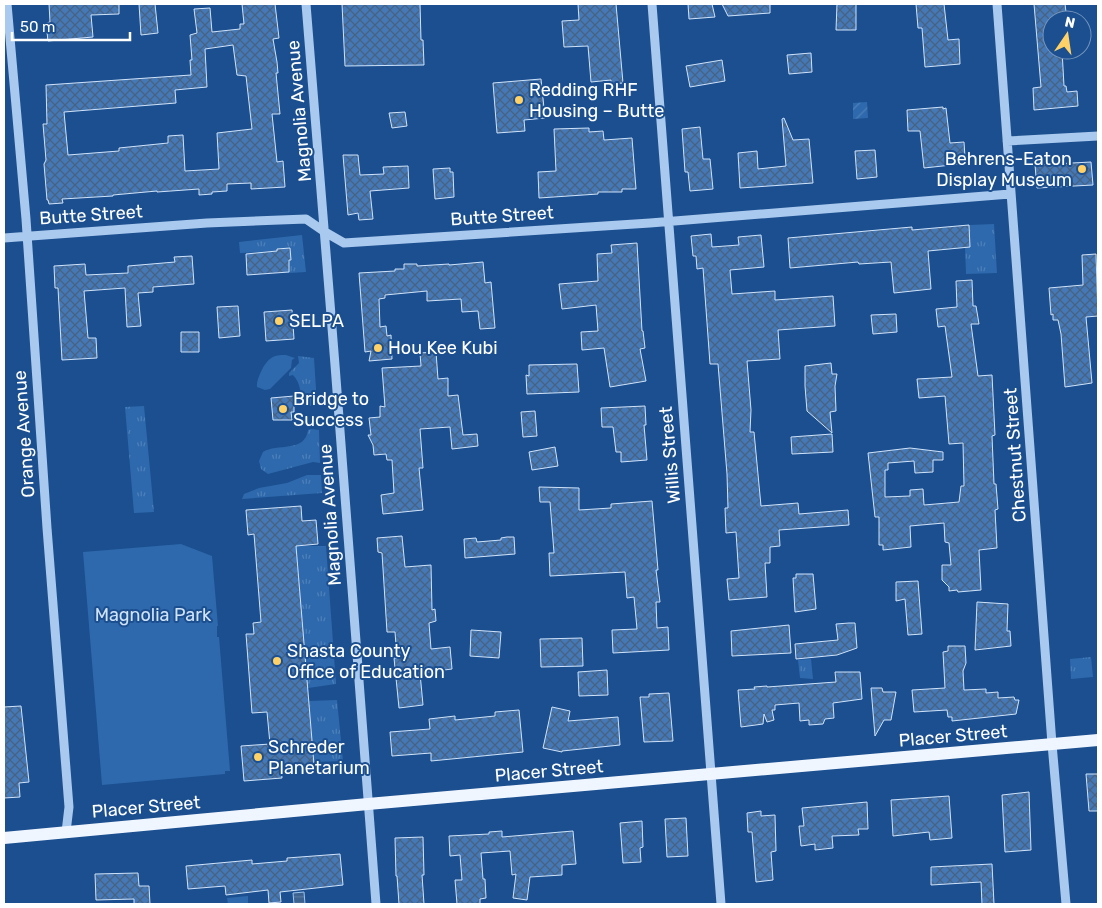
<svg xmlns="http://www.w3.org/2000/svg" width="1102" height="908" font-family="Rubik,sans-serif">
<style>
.grass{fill:url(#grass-tufts)}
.park{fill:#2e69ad}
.garden{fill:url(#garden-furrows)}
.water{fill:url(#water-rules);stroke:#9cc4f0}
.building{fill:url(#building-cross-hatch);stroke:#cfe3fa;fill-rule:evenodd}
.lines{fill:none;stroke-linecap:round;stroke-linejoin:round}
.minor{stroke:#a9c9ee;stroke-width:9}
.major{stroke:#f0f6ff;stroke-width:12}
.poi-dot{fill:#ffd166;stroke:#1b4f8f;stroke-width:2}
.labels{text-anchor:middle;stroke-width:4;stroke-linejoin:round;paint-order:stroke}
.poi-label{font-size:18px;fill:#fff;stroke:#1b4f8f;text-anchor:start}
.street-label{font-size:18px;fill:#fff;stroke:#1b4f8f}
.park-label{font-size:18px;fill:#cfe3fa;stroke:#1b4f8f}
</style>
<defs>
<pattern id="grass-tufts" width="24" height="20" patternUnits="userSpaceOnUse" patternTransform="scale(1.25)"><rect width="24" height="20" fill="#2e69ad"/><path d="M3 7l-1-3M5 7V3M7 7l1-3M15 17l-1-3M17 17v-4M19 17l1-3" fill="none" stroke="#4d80b9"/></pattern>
<pattern id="garden-furrows" width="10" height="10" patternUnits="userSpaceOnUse" patternTransform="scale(1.25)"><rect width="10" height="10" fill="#2e69ad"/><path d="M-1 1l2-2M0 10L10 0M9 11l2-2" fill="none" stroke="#4d80b9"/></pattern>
<pattern id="water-rules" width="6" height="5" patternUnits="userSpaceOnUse" patternTransform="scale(1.25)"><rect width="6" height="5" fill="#3c6290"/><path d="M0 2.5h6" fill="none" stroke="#597aa1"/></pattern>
<pattern id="building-cross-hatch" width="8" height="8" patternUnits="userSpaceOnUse" patternTransform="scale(1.25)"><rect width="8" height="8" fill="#4478b7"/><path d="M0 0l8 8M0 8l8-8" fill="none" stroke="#486282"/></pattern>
</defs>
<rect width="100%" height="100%" fill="#1b4f8f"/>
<path class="grass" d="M994,224l3,49 -31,1 -1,-27h5l-1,-22z
M302,235l4,37 -17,1v-13h2l-1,-12 -13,1v2l-37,2 -1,-11z
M298,356l16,2 3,47 -15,1c-1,-11 -1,-23 -9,-31l-4,1v-3l10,-10z
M144,406l10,106 -20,1 -9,-106z
M311,429l8,1 1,33 -7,-1 -45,12 -7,-5 -2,-8 4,-9c14,-9 42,1 45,-22z
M307,475h14l1,18 -80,6 2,-5 15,-6 28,-5z
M296,546h30l10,138 -28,4z
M1091,657l2,20 -22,2 -1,-20z
M811,659l2,20 -13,-1 -2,-18z
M337,700l6,61 -29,1 -5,-61z
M248,896v8h-20l-1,-6z"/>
<path class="park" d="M286,355l9,3 -3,2 -1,8 -21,21 -5,1 -8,-3c-1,-7 7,-24 13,-28 4,-4 10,-4 16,-4z
M181,544l31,12 6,70h-1v11h2l11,134h-5v3l-123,11 -19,-233z"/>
<path class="garden" d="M867,102l1,16 -15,1v-16z"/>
<path class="water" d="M304,892l1,12h-11l-1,-11z"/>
<path class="building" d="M49,4h70v10l-28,1 2,22 -45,4 -2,-18 4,-1z
M139,4h16l3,29 -17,2z
M242,4h33l4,34 -6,1 4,23 1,11h-2l4,41h-8l5,48 6,-1 2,26 -34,2v-6l-24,1v7l-15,1v2l-13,1v-6l-42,3v-1l-44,4v1l-51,3 1,4 -14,1 -1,-4h-1l-3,-36 2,-4 -3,-36h4l-1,-39 145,-10 -1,-15h2l-2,-25 7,-2 -3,-24 16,-1 2,24 28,-3v-5h4zM233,45l4,30 9,1 6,53 -35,4 2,36 -34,2 -2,-36 -15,1v7l-49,5v3l-51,4 -4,-43 112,-9 -1,-13 32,-3 -2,-38z
M342,4h78l1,36h2l1,25 -79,1z
M578,4h38l7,79 -12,1v-4l-20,2 -3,-36 -24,1 -2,-26 17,-1z
M688,4h24l3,13 -26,2z
M722,4h48v9l-42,3z
M837,4h19v26h-20z
M916,4h28l4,36 11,-1 1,25 -35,3 -3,-39h-4z
M1034,4h31l2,16h-15v30h10l2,36h2l1,6 10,-1 1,15 -44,4 -1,-22 8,-1z
M811,53l1,19 -23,2 -2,-19z
M722,60l3,21 -35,6 -4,-21z
M541,79l4,39 -21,2 1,11 -28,2 -4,-50z
M943,107v2l3,-1 4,35 14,-1 1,15h-5l1,7 -37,4 -4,-37h-12l-1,-21z
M405,112l2,14 -15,2 -3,-15z
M784,118l9,22 16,-1 4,44 -73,5 -2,-35 19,-2 1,18 28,-3 -4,-47z
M700,127l3,32h7l3,30 -23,2 -2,-19h-3l-3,-43z
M589,128v4l14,-1 1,9 28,-2 4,51h-14v3h-24v2l-59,4 -1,-26 18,-1 -2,-42z
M875,150l2,27 -20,2 -2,-28z
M343,155h15l2,20 24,-1 -1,-7 25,-1 1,22 -39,3 3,28 -14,1 -1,-7 -10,2z
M1091,162l2,23 -56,3 -2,-23z
M450,168v4h3l1,25 -19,2 -2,-30z
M969,225l1,22 -42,4 3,38 -37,4 -3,-31 -32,2 -1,-2 -68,6 -2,-30 124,-11v3z
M711,234l1,13 27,-2 -1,-8 23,-2 3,32 -34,3 2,24 43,-3v9l58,-4 2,30 -57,4 2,29 -33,2 4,49 -1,22h4l7,74 37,-3 1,11 49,-4 1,15 -70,5 1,16 -10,1v16h-5l2,34 -38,3 -2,-21 12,-1 -3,-46 -10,1 -1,-25h3l-1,-34 -9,-110h-8l-7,-96 -6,1 -1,-13h-3l-2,-20z
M637,243l5,88h1l2,17 -5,1 6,32 -36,6 -6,-39 -22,2 -1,-18 17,-1 -2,-26 -34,4 -3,-25 39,-3 -1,-27 15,-1 -1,-8z
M290,248l1,12h-2v12l-42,3 -1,-21 31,-3v-2z
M1096,254l2,62 -12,1 6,66 -27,4 -4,-53 -3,-14h-5v-6l-2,1 -2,-27 34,-3 -1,-30z
M192,256l2,28 -41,3v5l-15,1 3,33 -14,1 -2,-39 -41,3 4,47h8l1,20 -35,2 -4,-72h-3l-1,-22 31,-2 1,11 42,-2v-7l47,-4 -1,-5z
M483,262l2,21 6,-1 4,46 -15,1 -2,-18 -16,1 -1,-13 -34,2v-10l-42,4v3l-6,1 1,28 6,-1 1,10 4,-1 1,24 -23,2 2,-10 -6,1 -6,-79 36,-2v-2h9v-5h13v2l32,-2v1z
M972,280l1,26h3l3,18h-8l7,52 14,-1 3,60 -3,1 2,48h2l2,25 -3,1 2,38 -18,2 2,40 -23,2 -1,-2 -8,1v-4l-7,-7v-15h9l-2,-22 -4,-1 -1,-19 -34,3 1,21 -28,3v-5h-4v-28h-4l-7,-64 42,-5 33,4v8h-10v12l-18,1 -1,-12 -26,2v7h-3v27l25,-1v-6l13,-1 1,16 35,-3 2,-16h3l-1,-43 -14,1 -4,-48 -26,2 -2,-19 35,-2 -7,-51 -7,1 -2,-18 21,-2 -1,-26z
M238,306l2,30 -21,2 -2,-31z
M292,310l2,29 -28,2 -2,-29z
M896,314l1,18 -24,2 -2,-19z
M181,332h18v20h-18z
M436,352l2,27 10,-1v18l10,-1 5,40 14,-1 1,12 -26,3 -2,-22 -30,2 3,39h-4l4,42 -40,4 -2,-19 13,-2 -2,-33h-5l-1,-6 -12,1 -1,-10 -5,-10h3l-2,-17 11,-1v-11l5,1 -3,-39 39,-2 -1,-13z
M831,363l1,11h5l-2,12 1,25 -6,1 2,21 -25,-22 -2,-25v-20z
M577,364l2,28 -52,2 -1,-19 3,1v-11z
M294,396v16h-3l1,8h-19l-2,-22z
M645,406l1,19h-2l3,35 -26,2v-10h-5l-3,-25h-11l-1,-19z
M535,411l2,25 -14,1 -2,-25z
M832,434l1,18 -41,2 -1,-17z
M555,447l3,19 -26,4 -3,-18z
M539,487l40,1v22l32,-2v-4l41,-3 6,69h-2l4,32h-4l1,26 11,-1 1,23 -56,3 -1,-23 25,-1 -3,-32 -7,1 -2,-26 -75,4 -1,-23h5l-4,-51h-10z
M301,506l1,15 14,-1 2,24 -22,2 18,219 -33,2 1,11 -38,3 -3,-35 29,-2 -3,-32 -15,1 -6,-79h8l-1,-11 8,-1 -7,-88 -6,1 -2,-25z
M402,536l3,31 26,-2 1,45 3,-1 1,12 -7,2 2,26 19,-2 2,22 -32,4 3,32 -24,3 -5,-50h3l-2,-26h-8l-5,-79 -4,-1 -1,-14z
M507,537h7l1,17 -50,4 -1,-19 12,-1 1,4 24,-2v-2z
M796,574h17l3,35 -21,3 -2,-34h3z
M918,581l4,53 -14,1 -3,-36 -9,2v-19z
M977,602l31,2 -1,27h3l1,15 -36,4z
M849,623h6l2,25 -20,7 -41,4 -1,-15 43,-4 -2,-16z
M789,625l2,28 -59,3 -1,-25z
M471,630l30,2 -2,26 -29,-2z
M582,638l1,28 -42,1 -1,-28z
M948,646h17l1,17 -3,8 1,19 22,-1v4l12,-1v6l16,-1 1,3h4l-3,14 -64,7v-4h-4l-1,-7 -33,2 -2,-22 33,-2 -2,-36 5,-1z
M607,670l1,25 -29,1 -1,-24z
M835,672h25l2,27 -29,4 1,15 -9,1 -2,5 -14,1v-5l-9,1 -1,-18 -24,2v5h-3l2,10 -7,2 -3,-8 -1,10 -22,3 -3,-37 17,-1 -1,-2 13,-1v1l69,-5z
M871,688h11l1,4h13l-5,28h-7l-9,16z
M669,693l4,48 -29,1 -4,-45h9v-3z
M21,706l8,76 -10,1 1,14 -16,1v-91z
M552,707l18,4 -2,10 50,-4 2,28 -58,6v1l-19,-4z
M519,710l4,42 -92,9v-8l-39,3 -2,-24 40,-3 -1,-10 26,-3v4l40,-4v-4z
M1086,774h12v37h-9z
M1029,792l2,58 -26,2 -3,-57z
M949,796l3,42 -22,2 -1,-8 -36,4 -2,-36z
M867,802l1,27h-10l1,6 -27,1 1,12 -18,2v-6l-14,2 -2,-20h5l-2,-18z
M761,811v5l14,-1 1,36 -5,1 2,28 -17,2 -4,-50h-4l-1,-19z
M686,818l2,38 -21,1 -2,-38z
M642,821l1,26 -3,1 1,14 -18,1 -3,-40z
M502,831v6l71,-6 3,33 -14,1v10l-32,2 -3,23 -14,-2 3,-24 -4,1 -2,-24 -29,2 2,26h2l1,19 -6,1v5h-23l-2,-24h7l-2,-25 -10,1 -1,-20 40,-2v-2z
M423,837l1,38h-2l2,29h-25l-2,-28h-1l-1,-38z
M340,854l3,31 -63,7 1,10 -12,1 -1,-13 -42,5 -1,-9 -37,3 -2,-23 66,-6v4l35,-3v-3z
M992,864l2,40h-12l-1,-22 -50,3v-18z
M138,873l1,13h10l1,18h-16v-5l-38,1 -1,-26z"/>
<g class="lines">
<path class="minor" d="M7,4l19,215 21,309 22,279 -3,25
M306,4l29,361 41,539
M652,4l69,900
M997,4l55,740 14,160
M1007,141l91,-5
M4,238l203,-15 99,-4 19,13 19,11 306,-20 360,-29"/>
<path class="major" d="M4,838l364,-34 730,-64"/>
</g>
<g class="poi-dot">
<circle cx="519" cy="100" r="5"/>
<circle cx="1082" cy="169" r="5"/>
<circle cx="279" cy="321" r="5"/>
<circle cx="378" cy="348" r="5"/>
<circle cx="283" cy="409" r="5"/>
<circle cx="277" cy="661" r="5"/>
<circle cx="258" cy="757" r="5"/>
</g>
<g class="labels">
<g class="poi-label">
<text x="529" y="96">Redding RHF<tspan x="529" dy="21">Housing – Butte</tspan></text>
<text x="1072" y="165" text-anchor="end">Behrens-Eaton<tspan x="1072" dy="21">Display Museum</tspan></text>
<text x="289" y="327">SELPA</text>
<text x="388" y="354">Hou Kee Kubi</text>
<text x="293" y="405">Bridge to<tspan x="293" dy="21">Success</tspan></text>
<text x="287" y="657">Shasta County<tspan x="287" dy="21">Office of Education</tspan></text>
<text x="268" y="753">Schreder<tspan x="268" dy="21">Planetarium</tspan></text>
</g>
<g class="street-label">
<text transform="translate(299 111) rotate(-95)" y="6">Magnolia Avenue</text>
<text transform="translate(91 215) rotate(-4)" y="6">Butte Street</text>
<text transform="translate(502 216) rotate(-4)" y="6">Butte Street</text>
<text transform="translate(24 434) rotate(-94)" y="6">Orange Avenue</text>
<text transform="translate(670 455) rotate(-95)" y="6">Willis Street</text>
<text transform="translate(1015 455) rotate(-94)" y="6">Chestnut Street</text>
<text transform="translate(330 515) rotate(-94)" y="6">Magnolia Avenue</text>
<text transform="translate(953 736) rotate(-5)" y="6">Placer Street</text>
<text transform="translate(549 771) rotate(-5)" y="6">Placer Street</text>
<text transform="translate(146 807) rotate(-5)" y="6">Placer Street</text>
</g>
<g class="park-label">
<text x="153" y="621">Magnolia Park</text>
</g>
</g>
<rect width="1102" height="908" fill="none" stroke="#ffffff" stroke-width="10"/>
<g transform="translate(1067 35) rotate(13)"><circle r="24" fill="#1b4f8f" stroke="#7695bc"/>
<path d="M0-4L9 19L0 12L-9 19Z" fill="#ffd166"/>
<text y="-8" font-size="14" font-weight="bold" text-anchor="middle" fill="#ffffff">N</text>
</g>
<path d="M12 32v8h118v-8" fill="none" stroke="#ffffff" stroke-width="2.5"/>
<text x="20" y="32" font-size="15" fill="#ffffff" stroke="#1b4f8f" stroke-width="4" paint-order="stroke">50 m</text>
</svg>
